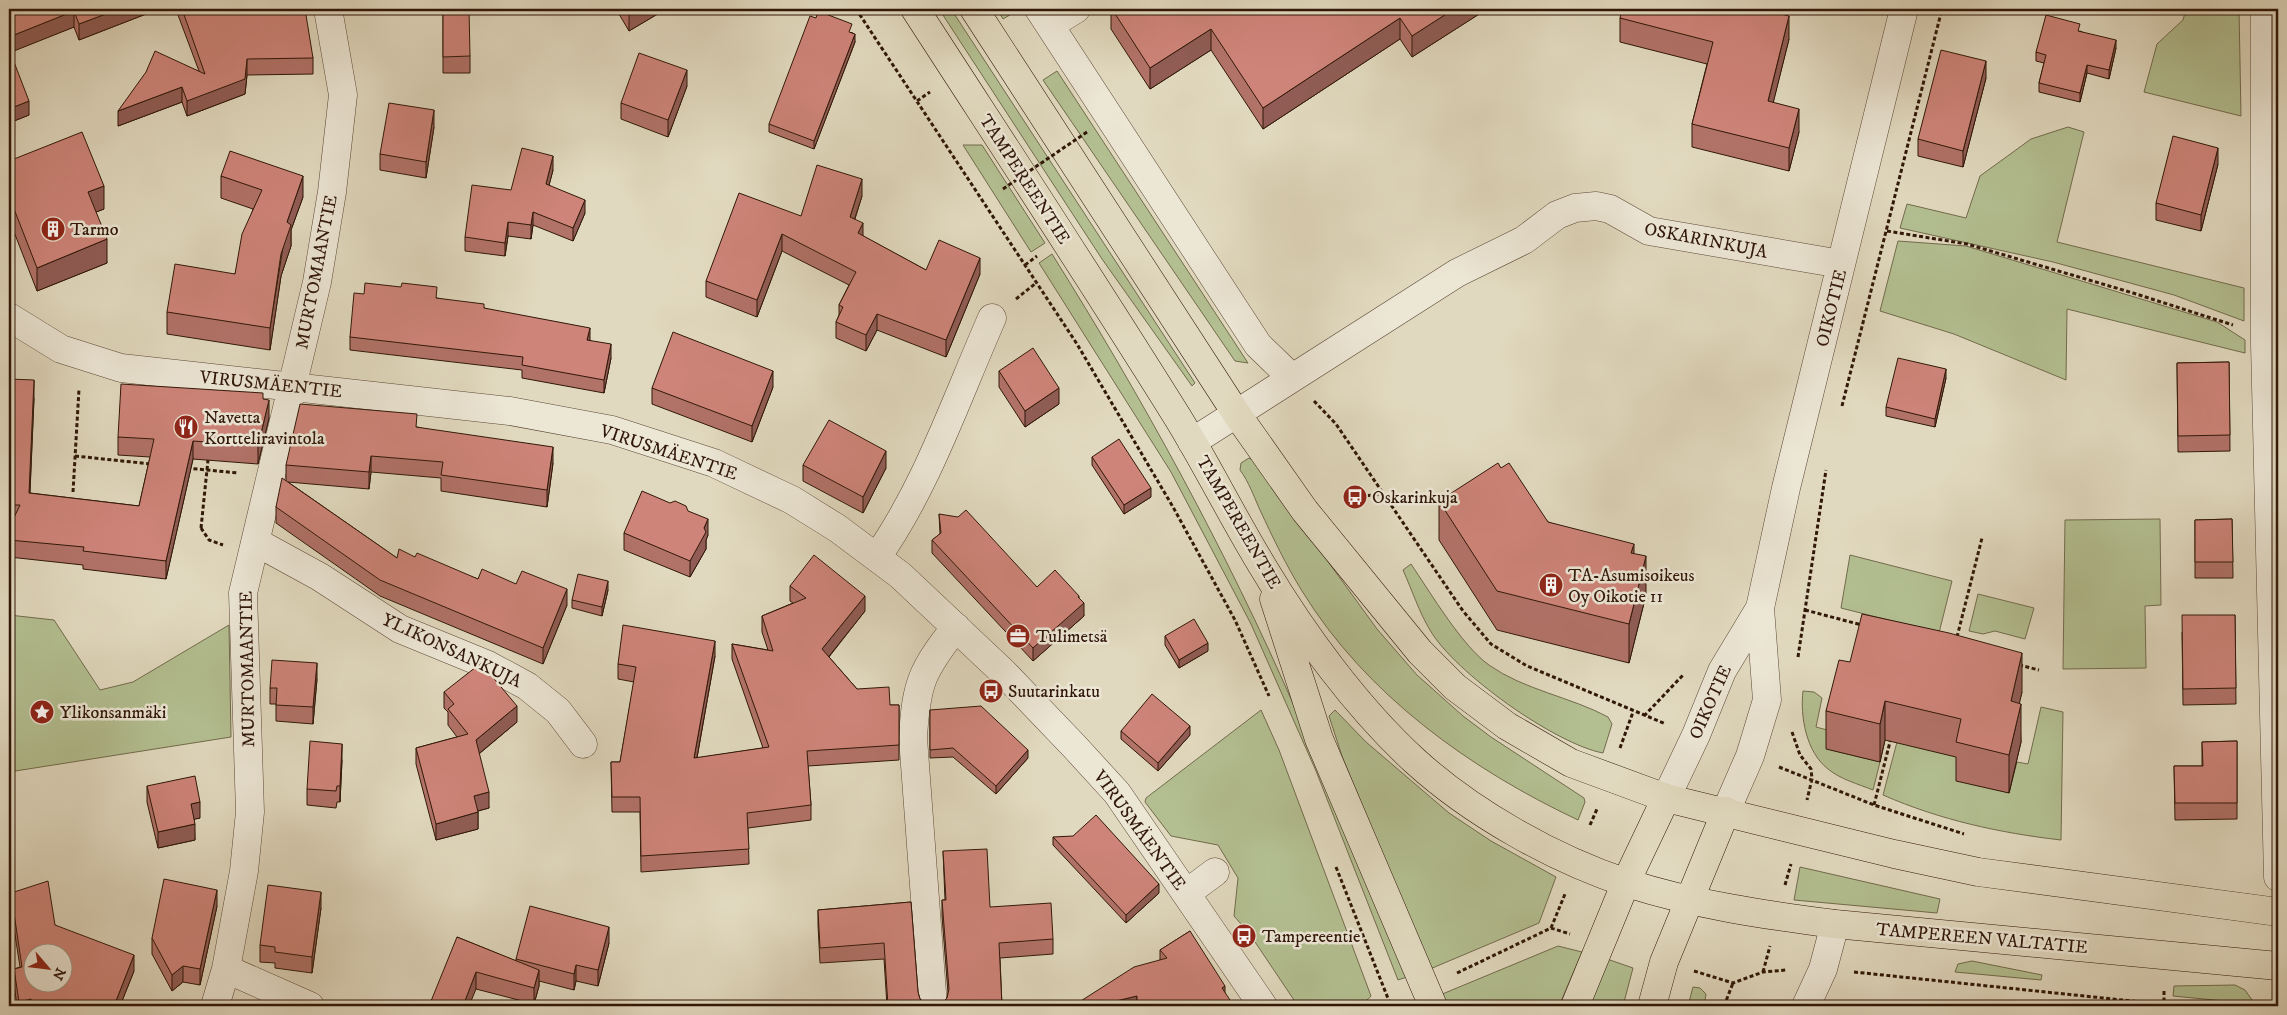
<svg xmlns="http://www.w3.org/2000/svg" width="2287" height="1015" font-family="'IM FELL DW Pica',serif">
<style>
.green{fill:#b3bf91;stroke:#726b4c}
.lines{fill:none;stroke-linecap:round;stroke-linejoin:round}
.minor-casing{stroke:#5c4836;stroke-width:29}
.major-casing{stroke:#301708;stroke-width:29}
.highway-casing{stroke:#301708;stroke-width:29}
.path{stroke:#301708;stroke-width:3;stroke-dasharray:4 2.5;stroke-linecap:butt}
.minor{stroke:#ece6d5;stroke-width:28}
.major{stroke:#e1d9bf;stroke-width:28}
.highway{stroke:#e1d9bf;stroke-width:28}
.path-bridge{stroke:#301708;stroke-width:3;stroke-dasharray:4 2.5;stroke-linecap:butt}
.wall{fill:#b17268;stroke:#301708}
.shaded-wall{fill:#905c55;stroke:#301708}
.building{fill:#ce8479;stroke:#301708;fill-rule:evenodd}
.labels{text-anchor:middle;stroke-width:5;stroke-linejoin:round;paint-order:stroke}
.street-label{font-size:18px;fill:#301708;stroke:#ece6d5}
.poi-label{font-size:18px;fill:#301708;stroke:#ece6d5;text-anchor:start}
</style>
<rect width="100%" height="100%" fill="#e1d9bf"/>
<filter id="stains"><feTurbulence type="fractalNoise" baseFrequency=".004" numOctaves="4"/><feColorMatrix values="0 0 0 0 .2 0 0 0 0 .09 0 0 0 0 .02 0 0 0 .5 -.17"/></filter>
<radialGradient id="worn" r=".72"><stop offset=".6" stop-color="#630" stop-opacity="0"/><stop offset="1" stop-color="#630" stop-opacity=".3"/></radialGradient>
<path class="green" d="M939,9h12l244,374 -3,3 -90,-127z
M997,9h23l-17,10z
M2186,9h53l2,107 -97,-24 13,-48 26,-24z
M1057,71l191,292 -13,-2 -192,-281z
M2068,127l16,5 -27,110 187,46v33l-70,-26 -121,-33 -153,-34 7,-24 59,14 14,-42 51,-37z
M963,145h19l63,98 -14,9z
M1898,241l68,5 251,76 28,18v13l-178,-44 -1,71 -112,-46 -74,-23z
M1052,254c91,145 174,296 243,454 38,89 75,179 112,269l-9,3 -82,-209 -65,-147 -80,-152 -132,-209z
M1249,458l6,3 122,168 40,46 46,41 28,21 93,61 1,4 -7,18c-108,-51 -212,-125 -276,-229 -16,-26 -29,-53 -42,-81 -6,-13 -11,-28 -20,-40l1,-7z
M2160,519l1,86 -16,1 1,62 -83,1 2,-149z
M1850,555l102,26 -13,52 -98,-25z
M1411,564c19,28 51,82 78,101 35,25 82,32 119,52l4,7 -9,29c-48,-9 -149,-81 -173,-123 -11,-18 -18,-40 -27,-60z
M1978,594l56,14 -9,31 -30,-8 -12,3 -14,-3z
M9,615l45,5 46,70 33,-8 96,-57 2,112 -222,35z
M1803,691l11,1 8,6 -6,29 15,4 -4,18 53,13 -7,28c-15,-6 -33,-11 -45,-21 -22,-17 -28,-53 -25,-78z
M2041,707l22,5 -2,128c-61,-7 -121,-20 -178,-45l14,-53 36,-10 76,61 8,-31 11,2z
M1261,710l18,40 92,246c-11,16 -55,10 -73,10l-49,-73 -15,-17 4,-38 -20,-33 -47,-9 -26,-34 1,-4z
M1335,710l31,32 83,71 42,28 65,36 -17,46 -109,46 -88,-213 -13,-40z
M1800,867l140,32 -3,14 -143,-13z
M1558,946l24,6 -23,54h-114l-5,-11z
M1607,959l26,9 -10,38h-36z
M1972,961l70,14 -1,5 -86,-8 3,-8z
M2235,985l10,5 10,14 -82,-8 1,-10z
M1693,987l7,1 6,6 -2,12h-16z"/>
<g class="lines">
<defs>
<path id="minor" d="M1039,9l219,336 33,32
M2265,9v335l13,533
M1050,25l26,-16
M9,317l52,32 60,19 389,43 102,19 102,33 78,37 45,28 63,47 103,97 71,74 43,47 146,213
M1192,442l265,-169 67,-33 33,-25 18,-7 21,-2 14,3 39,22 192,33
M256,542l64,35 80,52 88,36 39,21 31,25 25,33
M877,557c50,-71 80,-160 115,-239
M1666,798l30,-63 26,-64 38,-63
M1726,811l24,-55 17,-56 -7,-92 26,-120 118,-479
M1187,893l28,-21
M226,969l84,37
M215,1006l11,-37 18,-98 6,-59 -7,-219 74,-311 15,-90 11,-97 -15,-86
M933,1006l-20,-268c3,-55 9,-68 43,-111
M1806,1006l17,-37 12,-45"/>
<path id="major" d="M1575,1006l51,-124 40,-84
M1652,1006l12,-44 62,-151"/>
<path id="highway" d="M915,9c88,136 177,271 263,409 30,49 55,100 85,149 40,67 94,141 152,194 57,52 139,98 212,122 68,22 139,32 208,41l443,42
M974,9l262,404 69,98 115,141 35,35 52,39 64,37 95,35 228,56 84,18 300,40
M1274,599l45,140 114,267"/>
</defs>
<use href="#minor" class="minor-casing"/>
<use href="#major" class="major-casing"/>
<use href="#highway" class="highway-casing"/>
<path class="path" d="M856,9l221,335 96,163 62,113 34,76
M917,101l13,-9
M1887,231l80,13 166,49 100,32
M1025,265l12,-9
M1016,299l20,-16
M1314,401l22,23 127,187 28,33 36,22 139,58
M1842,406l100,-397
M75,456l76,8
M187,468l51,5
M73,492l6,-103
M1355,497l28,-3
M201,528l8,12 14,5
M1805,610l57,15
M1957,637l25,-99
M1798,657l28,-187
M2019,665l20,5
M1644,716l40,-42
M1792,732l8,23 11,14 1,10 -5,21
M1620,748l13,-36
M1779,767l95,38 90,29
M1874,805l17,-67
M1590,825l7,-16
M1336,867l55,139
M1785,885l6,-21
M1551,928l14,-34
M1694,971l39,12 30,-11 23,-2
M1763,972l7,-26
M1854,972l326,34
M1457,973l94,-45 19,6
M2164,991v14
M1381,1006l8,-4
M1724,1006l9,-23"/>
<use href="#minor" class="minor"/>
<use href="#major" class="major"/>
<use href="#highway" class="highway"/>
<path class="path-bridge" d="M1003,189l84,-57
M201,528l7,-68"/>
</g>
<path class="wall" d="M9,9h150l-80,31 -5,-13 -64,25 19,63 -20,8z
M178,9h117l18,49v16l-66,1 -2,19 -58,22 -5,-14 -64,24 81,-55 -21,-56z
M375,9h32l-32,3z
M443,9l27,47v17h-27z
M616,9h50l-37,22z
M1111,9h376l-75,48 -12,-18 -137,90 -52,-79 -61,39 -39,-60z
M1620,18l169,21 -16,63 26,30 -10,39 -97,-24v-23l15,-60 -87,-22z
M2080,31l36,17 -7,31 -22,-6 -7,29 -41,-10v-9l5,-20 -8,-2v-9z
M852,32l3,10 -41,107 -45,-17v-8z
M1986,78l-23,89 -45,-11v-17z
M687,86l-19,51 -47,-18v-16z
M434,127l-8,51 -46,-8v-16z
M9,161l95,48 -8,3 11,51 -70,28 -28,-72z
M2218,164l-17,67 -45,-11v-17z
M553,170l-4,15 36,28 -12,28 -40,-16 -2,14 -23,-3 -3,20 -40,-5v-14z
M221,176l82,21 -12,33v16l-10,30 -11,74 -103,-16v-22l68,-38 18,-65 -32,-11z
M862,196l-7,23 8,17 63,34 54,4 -34,83 -69,-27 -11,21 -30,-13v-16l3,-7v-10l10,-20 -67,-34 -25,66 -51,-20v-16l95,-65z
M364,294l73,4 47,10 106,32 21,18 -7,35 -82,-15v-8l-172,-20v-13z
M2229,362l1,89 -52,1 -1,-89z
M999,371l60,33 -34,23 -26,-40z
M1946,378l-11,49 -49,-11v-9z
M9,379l25,19 -4,95 109,13 11,-49 -32,-2v-18l145,-38 6,19 -11,46 -65,-5 -27,120 -83,-10v-4l-74,-8v-29l2,-5h-2z
M773,387l-21,55 -100,-38v-16z
M417,427l136,36 -6,44 -106,-16v-13l-70,-6 -2,17 -81,-7 109,76 18,-1 63,22 38,5 51,21 -24,59 -163,-68 -104,-73v-16l10,-27v-15z
M1092,457l59,40 -27,17 -32,-49z
M803,465l83,3 -23,45 -60,-32z
M1501,468l47,54 86,32 12,41 -17,68 -132,-33 -58,-90v-39z
M939,514l98,73 42,11 5,18 -51,45 -101,-108v-13l8,-6z
M2232,519l1,59h-38v-58z
M624,533l84,2 -2,5v9l-16,28 -66,-27z
M790,586l75,25 -36,46 28,32 33,16h9v55l-91,6 3,39v15l-63,8 1,36 -108,8 -1,-60h-28l-1,-50h9l14,-80 -16,-3v-15l97,-8 -18,102 66,-10 -31,-89v-15l36,6 -6,-18v-16l31,-13 -3,-2z
M608,590l-6,26 -30,-8v-8z
M2235,615l1,89 -53,1 -1,-73z
M1165,636l43,15 -29,17 -14,-23z
M1850,662l172,30 -3,11 2,39 -12,51 -53,-12v-24l-71,-17 -5,22 -54,-13v-38z
M317,679l-4,45 -37,-3v-17h-6v-16z
M444,692l73,30 -38,32 10,54 -11,3v18l-42,11 -20,-76v-16l41,-11 -9,-12v-13l-4,-4z
M930,710l98,48 -32,36 -43,-37 -23,1z
M1121,731l69,4 -32,36 -37,-32z
M2237,741v78l-62,1 -1,-54h28v-24z
M342,760l-2,42h-3l-1,6 -29,-3v-16z
M147,786l53,32 -6,1 1,21 -37,8 -11,-46z
M1053,837l106,56 -33,30 -73,-78z
M943,851l47,56 63,32v15l-53,4 2,48h-115l-3,-47 -64,4 -2,-38v-15l93,-8 7,90 2,7 6,5 8,2 7,-2 6,-6 1,-5 -6,-77v-16h3z
M11,893l44,32 79,46 -14,35h-103l-3,-22v-15l6,-2 -9,-58z
M217,906l-17,79 -17,-3 -11,9 -20,-37v-16z
M321,908l-9,65 -37,-5v-5l-15,-1v-17z
M1190,931l-53,74 23,-45v-10z
M457,937l59,24v-2l93,-16 -11,43 -22,-5 -2,9 -35,-9v5l-5,18 -58,-15z"/>
<path class="shaded-wall" d="M119,9h40l-80,31v-16z
M639,9h27l-37,22v-17z
M1454,9h33l-75,48v-21z
M74,11v16l-65,26v-16z
M1789,16v23l-21,85v-23z
M1400,18v21l-137,90v-21z
M1211,29v21l-61,39v-21z
M855,34v8l-41,107v-8z
M2116,40v8l-7,31v-9z
M247,59v16l-2,19 -58,22v-15z
M1986,61v17l-23,89v-16z
M2087,65v8l-7,29v-9z
M687,70v16l-19,51v-17z
M182,87v15l-64,24v-15z
M29,101v14l-20,8v-14z
M1799,109v23l-10,39v-23z
M434,110v17l-8,51v-16z
M2218,148v16l-17,67v-16z
M553,156v14l-7,27v-13z
M303,176v21l-12,33v16l-10,30 -11,74v-22l17,-106z
M862,179v17l-12,37v-16z
M104,186v23l-16,6v-23z
M585,200v13l-12,28v-13z
M533,212v13l-2,14v-14z
M508,222v14l-3,20v-13z
M863,223v17l-5,-7z
M782,234v17l-25,66v-17z
M107,239v24l-70,28v-23z
M980,258v16l-34,83v-17z
M877,314v16l-11,21v-16z
M590,328v13l-3,-1z
M611,344v14l-7,35v-13z
M1946,369v9l-11,49v-8z
M773,371v16l-21,55v-16z
M34,380v18l-5,113v-18z
M1059,388v16l-34,23v-16z
M269,400v18l-11,46v-18z
M193,441v18l-27,120v-18z
M553,447v16l-6,44v-17z
M886,451v17l-23,45v-16z
M371,456v16l-2,17v-17z
M1151,488v9l-27,17v-9z
M708,519v16l-2,5v9l-16,28v-16z
M1634,544v38l-3,-29z
M1646,556v39l-17,68v-39z
M608,581v9l-6,26v-9z
M567,589v16l-24,59v-16z
M865,596v15l-43,54v-16z
M1079,596v11l5,-4v13l-51,45v-13z
M715,641v15l-21,118v-16z
M1208,643v8l-29,17v-8z
M2022,653v39l-11,48v-39z
M317,663v16l-4,45v-17z
M1885,701v39l-5,22v-38z
M2021,704v38l-12,51v-38z
M517,706v16l-41,34v-16z
M1190,726v9l-32,36v-8z
M342,744v16l-2,42v-16z
M1028,750v8l-32,36v-8z
M489,792v16l-15,4v-16z
M200,802v16l-9,2v-16z
M478,812v17l-42,11v-16z
M195,824v16l-37,8v-16z
M1159,884v9l-33,30v-8z
M217,890v16l-17,79v-16z
M321,892v16l-9,65v-16z
M609,927v16l-11,43v-16z
M134,955v16l-14,35h-6z
M576,965v16l-2,9v-16z
M183,966v16l-11,9v-16z
M539,970v16l-5,18v-16z
M476,972v17l-7,17h-6z
M1225,986v9l-3,-7z
M1137,996v9l-4,1h-38z
M31,999v7h-12v-4z"/>
<path class="building" d="M9,9h110l-40,15 -5,-13 -65,26z
M182,9h113v1l10,-1 8,49 -66,1 -2,20 -58,22 -5,-14 -64,24 28,-39 9,-21 50,23z
M443,9h26l1,47 -27,1z
M626,9h13l-10,5z
M1112,9h342l-42,27 -12,-18 -137,90 -52,-79 -61,39z
M1622,9h140l27,7 -21,85 31,8 -10,39 -97,-24 21,-82 -93,-24z
M818,11l34,13 -3,8 6,2 -41,107 -45,-17 41,-108 6,2z
M2046,15l34,9 -2,7 38,9 -7,30 -22,-5 -7,28 -41,-10 7,-28 -10,-3z
M9,49l20,52 -20,8z
M1941,50l45,11 -23,90 -45,-12z
M639,53l48,17 -19,50 -47,-17z
M389,103l45,7 -8,52 -46,-8z
M82,132l22,54 -16,6 19,47 -70,29 -28,-72v-35z
M2173,136l45,12 -17,67 -45,-12z
M522,148l31,8 -7,28 39,16 -12,28 -40,-16 -2,13 -23,-3 -3,21 -40,-6 7,-52 39,5z
M230,151l73,25 -16,46 4,3 -10,29 -11,74 -103,-16 8,-48 60,10 7,-40 20,-44 -41,-14z
M817,165l45,14 -12,38 13,6 -5,10 68,37 13,-30 41,18 -34,82 -69,-26 -11,21 -30,-13 7,-15 -4,-2 17,-33 -74,-38 -25,66 -51,-19 33,-88 62,23z
M365,283l36,4 1,-4 35,4 -1,11 48,6v4l106,20 -3,12 24,4 -7,36 -82,-15 1,-8 -173,-20 4,-44 10,1z
M673,332l100,39 -21,55 -100,-38z
M1033,348l26,40 -34,23 -26,-40z
M1898,358l48,11 -11,50 -49,-12z
M2229,362l1,73 -52,1 -1,-73z
M9,379l25,1 -5,113 110,13 15,-67 -36,-2 3,-53 142,9v6l6,1 -11,46 -65,-5 -27,120 -83,-10 1,-4 -75,-7v-12l11,-23h-11z
M300,404l117,10 -1,13 137,20 -6,43 -106,-15 2,-13 -72,-6 -2,16 -83,-7z
M829,420l57,31 -23,46 -60,-32z
M1119,439l32,49 -27,17 -32,-48z
M1498,463l3,5 8,-5 39,59 86,22 -3,9 15,3 -17,68 -132,-33 -58,-90z
M282,478l115,80 2,-9 16,8 2,-4 61,26 4,-10 34,15 6,-13 45,18 -24,59 -163,-68 -104,-73z
M642,491l28,12 5,-2 11,5 2,5 20,8 -4,9 2,4 -16,29 -66,-28z
M966,510l71,77 18,-17 24,26 -1,1 6,6 -51,45 -101,-108 9,-7 -2,-19 19,3z
M2232,519l1,43h-38v-42z
M814,555l51,41 -43,53 35,40 32,-2 1,18h9v40l-92,6 4,54 -64,8 2,36 -108,7 -1,-59h-28l-1,-35h9l16,-95 -18,-3 5,-39 92,16 -21,117 75,-11 -37,-103 41,7 -11,-35 44,-18 -16,-12z
M578,574l30,7 -6,26 -30,-7z
M1862,614l87,19 73,20 -11,48 10,3 -12,51 -53,-13 5,-23 -76,-18 -5,23 -54,-13 13,-51 11,2z
M2182,615h53l1,73 -53,1z
M1194,619l14,24 -29,17 -14,-24z
M272,660l45,3 -4,44 -37,-2 1,-17h-7z
M481,663l36,43 -41,34 13,52 -15,4 4,16 -42,12 -20,-76 52,-14 -20,-25 6,-5 -10,-12z
M1152,694l38,32 -32,37 -37,-32z
M981,706l47,44 -32,36 -43,-38 -23,2v-40z
M310,741l32,3 -2,42h-3l-1,5 -29,-2z
M2237,741v62h-62l-1,-37h29l-1,-24z
M195,776l5,26 -9,2 4,20 -37,8 -11,-46z
M1096,815l63,69 -33,31 -73,-78 20,-1z
M987,849l3,58 61,-4 2,36 -54,4 3,63h-114l-4,-63 -64,5 -2,-38 93,-8 7,90 2,7 6,5 8,2 7,-2 6,-6 2,-9 -7,-89h4l-3,-49z
M164,879l53,11 -17,79 -17,-3 -11,9 -20,-37z
M48,881l7,44 79,30 -20,51h-81l-2,-7 -12,3 -5,-33 8,-2 -11,-74zM32,952h30v30h-30z
M268,885l53,7 -9,65 -37,-5v-5l-15,-2z
M530,906l79,21 -11,43 -22,-5 -2,9 -58,-15z
M1190,931l35,55 -3,2 12,18h-97v-10l-42,10h-22l61,-39 33,-9 -7,-8z
M457,937l82,33 -5,18 -58,-16 -13,34h-34z
M1825,1003l170,2v1h-170z"/>
<defs>
<symbol id="building-disc" viewBox="-11 -11 22 22"><circle r="9.5" fill="#8f2418" stroke="#ece6d5"/><path d="M-4-6H4V6H1V3H-1V6H-4ZM-2.5-4.3h1.7v1.8h-1.7ZM.8-4.3h1.7v1.8H.8ZM-2.5-1h1.7V.8h-1.7ZM.8-1h1.7V.8H.8Z" fill="#fff"/></symbol>
<symbol id="restaurant-disc" viewBox="-11 -11 22 22"><circle r="9.5" fill="#8f2418" stroke="#ece6d5"/><path d="M-5-6h1v4h1v-4h1v4h1v-4h1v5L-1.5 .5V6h-2V.5L-5-1ZM5-6V6H3V1.5H1.5Q1.5-4 5-6Z" fill="#fff"/></symbol>
<symbol id="bus-disc" viewBox="-11 -11 22 22"><circle r="9.5" fill="#8f2418" stroke="#ece6d5"/><path d="M-5-6H5V4H4V6H2V4H-2V6H-4V4H-5ZM-3.5-4V0h7V-4ZM-3.5 1.2v1.5H-2V1.2ZM2 1.2v1.5H3.5V1.2Z" fill="#fff"/></symbol>
<symbol id="office-disc" viewBox="-11 -11 22 22"><circle r="9.5" fill="#8f2418" stroke="#ece6d5"/><path d="M-6-3h4V-5.5h4V-3h4V5H-6ZM-1-4.5V-3h2v-1.5ZM-6 0V1H6V0Z" fill="#fff"/></symbol>
<symbol id="sight-disc" viewBox="-11 -11 22 22"><circle r="9.5" fill="#8f2418" stroke="#ece6d5"/><path d="M0-6L1.8-2.2L6-1.7L2.9 1.2L3.7 5.4L0 3.3L-3.7 5.4L-2.9 1.2L-6-1.7L-1.8-2.2Z" fill="#fff"/></symbol>
</defs>
<g fill-rule="evenodd">
<use href="#building-disc" x="39" y="215" width="28" height="28"/>
<use href="#restaurant-disc" x="172" y="413" width="28" height="28"/>
<use href="#bus-disc" x="1341" y="483" width="28" height="28"/>
<use href="#building-disc" x="1537" y="571" width="28" height="28"/>
<use href="#office-disc" x="1004" y="622" width="28" height="28"/>
<use href="#bus-disc" x="977" y="677" width="28" height="28"/>
<use href="#sight-disc" x="28" y="698" width="28" height="28"/>
<use href="#bus-disc" x="1230" y="922" width="28" height="28"/>
</g>
<g class="labels">
<g class="street-label">
<text transform="translate(1025 179) rotate(57)" y="6">TAMPEREENTIE</text>
<text transform="translate(1706 240) rotate(11)" y="6">OSKARINKUJA</text>
<text transform="translate(316 272) rotate(-79)" y="6">MURTOMAANTIE</text>
<text transform="translate(1831 308) rotate(-76)" y="6">OIKOTIE</text>
<text transform="translate(271 384) rotate(6)" y="6">VIRUSMÄENTIE</text>
<text transform="translate(669 452) rotate(18)" y="6">VIRUSMÄENTIE</text>
<text transform="translate(1239 522) rotate(60)" y="6">TAMPEREENTIE</text>
<text transform="translate(452 650) rotate(25)" y="6">YLIKONSANKUJA</text>
<text transform="translate(247 669) rotate(-91)" y="6">MURTOMAANTIE</text>
<text transform="translate(1710 702) rotate(-66)" y="6">OIKOTIE</text>
<text transform="translate(1140 830) rotate(54)" y="6">VIRUSMÄENTIE</text>
<text transform="translate(1982 938) rotate(5)" y="6">TAMPEREEN VALTATIE</text>
</g>
<g class="poi-label">
<text x="70" y="235">Tarmo</text>
<text x="204" y="423">Navetta<tspan x="204" dy="21">Kortteliravintola</tspan></text>
<text x="1372" y="503">Oskarinkuja</text>
<text x="1568" y="581">TA-Asumisoikeus<tspan x="1568" dy="21">Oy Oikotie 11</tspan></text>
<text x="1036" y="642">Tulimetsä</text>
<text x="1008" y="697">Suutarinkatu</text>
<text x="60" y="718">Ylikonsanmäki</text>
<text x="1262" y="942">Tampereentie</text>
</g>
</g>
<rect width="2287" height="1015" fill="none" stroke="#e1d9bf" stroke-width="30"/>
<rect x="10" y="10" width="2267" height="995" fill="none" stroke="#301708" stroke-width="2.5"/>
<rect x="15" y="15" width="2257" height="985" fill="none" stroke="#301708"/>
<g transform="translate(48 968) rotate(118)"><circle r="24" fill="#ece6d5" stroke="#a19383"/>
<path d="M0-4L9 19L0 12L-9 19Z" fill="#8f2418"/>
<text y="-8" font-size="14" font-weight="bold" text-anchor="middle" fill="#301708">N</text>
</g>
<rect width="100%" height="100%" filter="url(#stains)"/>
<rect width="100%" height="100%" fill="url(#worn)"/>
</svg>
